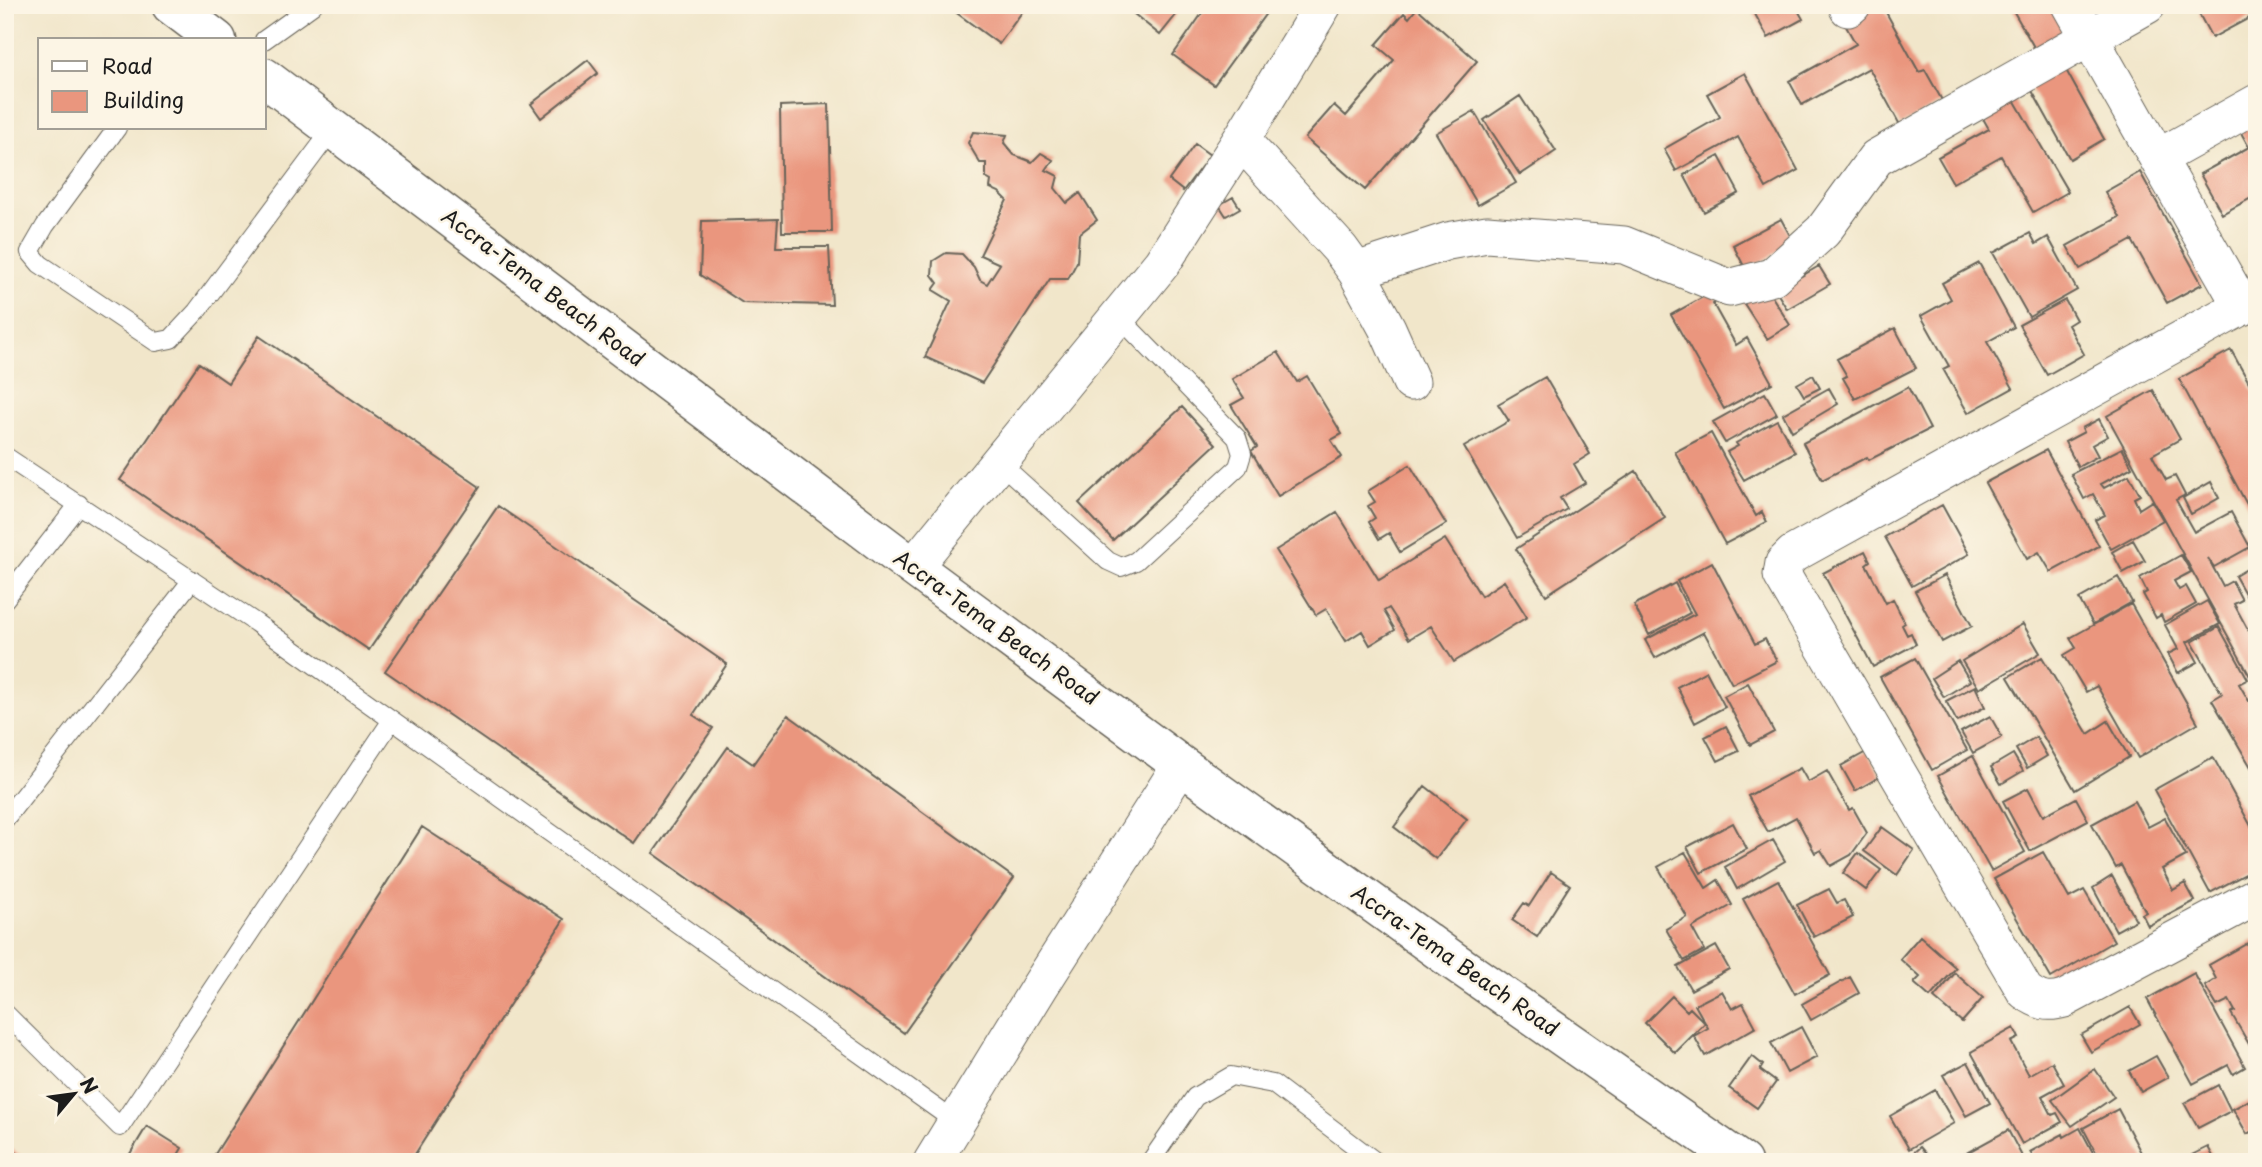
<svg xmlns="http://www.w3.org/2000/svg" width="2262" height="1167" font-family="'Playpen Sans',sans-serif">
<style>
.building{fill:#ea967e}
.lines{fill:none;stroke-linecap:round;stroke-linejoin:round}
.service-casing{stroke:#676359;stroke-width:20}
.minor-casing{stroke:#676359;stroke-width:39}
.primary-casing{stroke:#676359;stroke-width:41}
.service{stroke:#fff;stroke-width:18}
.minor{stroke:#fff;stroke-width:37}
.primary{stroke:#fff;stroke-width:38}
.labels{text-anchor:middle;stroke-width:5;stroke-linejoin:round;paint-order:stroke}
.street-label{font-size:21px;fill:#1c1c1c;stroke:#fcf5e5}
</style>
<rect width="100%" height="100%" fill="#fcf5e5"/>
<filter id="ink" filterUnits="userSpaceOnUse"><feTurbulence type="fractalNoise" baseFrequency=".0143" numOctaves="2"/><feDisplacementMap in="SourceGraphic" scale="14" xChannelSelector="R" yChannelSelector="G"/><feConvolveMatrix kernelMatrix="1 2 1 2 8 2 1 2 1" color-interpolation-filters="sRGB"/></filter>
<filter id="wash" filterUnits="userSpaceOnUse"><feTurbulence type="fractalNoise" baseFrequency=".00686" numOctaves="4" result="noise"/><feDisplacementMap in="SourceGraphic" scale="28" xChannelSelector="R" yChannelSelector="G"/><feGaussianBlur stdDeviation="1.57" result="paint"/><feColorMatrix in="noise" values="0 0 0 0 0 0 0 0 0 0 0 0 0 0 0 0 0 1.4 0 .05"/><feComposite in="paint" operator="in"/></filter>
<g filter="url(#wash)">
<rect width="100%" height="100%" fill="#f1e6ca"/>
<g id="blocks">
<path class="building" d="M958,5h69l-28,39 -45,-33z
M1123,5h61l-24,30z
M1208,5h64l-58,80 -41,-30z
M1750,5h45l8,14 -35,19z
M1871,5h11l37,67 6,-2 18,32 -43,23 -31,-57 -67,37 -13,-24 67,-37 -13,-23z
M2010,5h59l5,31 -35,20z
M2215,5h42v9l-45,24 -13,-24z
M1417,8l60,53 -112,129 -60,-52 29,-33 12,11 48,-56 -18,-15 28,-32 5,5z
M588,60l10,13 -57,45 -10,-14z
M2061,61l43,78 -34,20 -44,-79z
M1745,73l53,97 -32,18 -28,-51 -62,34 -12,-22 56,-32 -13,-23z
M2006,86l62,106 -35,20 -32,-56 -48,27 -15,-26 51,-28 -14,-25z
M1520,96l36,55 -36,24 -36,-55z
M829,104l3,128h-50l-2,-126z
M2257,109v86l-35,19 -22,-40 49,-27 -14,-25z
M1474,111l42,72 -38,22 -42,-72z
M973,132l34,3 -3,8 10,12 18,7 9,-9 12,7 -7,10 12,6 -3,12 12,15 13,-10 17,27 -18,14 -2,28 -9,17h-18l-68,104 -57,-26 26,-56 -18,-11 5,-7 -6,-8 1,-14 13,-8 16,1 12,13 6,13 7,4 13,-20 -20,-9 27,-55 -8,-8 -9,-4 1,-7 -5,-3v-15h-6l-12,-20z
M1195,144l15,11 -27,36 -14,-11z
M1719,156l20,37 -35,19 -20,-37z
M2140,172l62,112 -35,19 -35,-63 -52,29 -13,-23 52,-29 -14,-25z
M1233,197l7,11 -14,8 -7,-11z
M778,219l-2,28h53l3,58 -89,-2 -43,-28 2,-54z
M1781,219l13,24 -48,27 -13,-25z
M2030,233l6,11 12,-7 29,53 -48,27 -36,-64z
M1979,263l35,64 -27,15 26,46 -45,25 -25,-44 6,-3 -28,-50 30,-17 -9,-16z
M1819,266l11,18 -43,25 -11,-18z
M1764,284l26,41 -23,14 -26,-40z
M1712,292l5,9 -4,3 23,41 11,-7 25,45 -48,26 -53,-94z
M2065,300l11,20 -8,5 16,29 -37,21 -28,-50z
M1895,328l21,40 -61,31 -12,-21 4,-2 -10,-17z
M259,336l221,151 -111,163 -249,-170 79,-117 29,20z
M2231,350l26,47v126l-78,-144z
M1278,352l19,30 10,-6 35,58 -11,6 11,17 -64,39 -27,-45 6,-4 -26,-42 13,-7 -12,-19z
M1813,375l7,13 -16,8 -7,-12z
M1545,377l45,77 -16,10 11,19 -25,15 7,11 -50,29 -53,-91 45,-26 -11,-17z
M1908,387l22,42 -61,31 -2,-3 -45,23 -19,-37z
M1829,388l9,16 -46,27 -9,-17z
M2153,390l27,49 -28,16 14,25 9,-4 10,19 -9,5 18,32 37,-20 19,35 -36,20 -6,-9 15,28 9,-5 10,19 -8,4 19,35 4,-3v53l-150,-273z
M1765,393l12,21 -52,29 -12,-21z
M1182,407l34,37 -103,96 -34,-37z
M2099,419l9,17 -16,9 6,11 -20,11 -13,-25 19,-10 -2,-4z
M1777,420l18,32 -51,28 -17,-28 11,-6 -2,-3z
M1711,433l45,83 6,-4 5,10 -42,22 -50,-92z
M2122,448l10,19 -31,17 3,4 25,-13 11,20 -6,3 5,11 13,-8 11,19 -52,29 -16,-29 10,-5 -12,-21 -9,5 -13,-25z
M2046,450l53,96 -48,26 -12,-20 -12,7 -42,-76z
M1410,465l36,59 -46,28 -11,-19 -10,6 -10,-17 6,-4 -7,-12 7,-4 -7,-11z
M1636,471l29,47 -119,77 -30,-46z
M2211,482l8,16 -28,16 -8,-16z
M1942,505l27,49 -57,32 -27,-49z
M498,506l229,158 -34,51 20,13 -79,115 -249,-172z
M1337,512l42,68 66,-41 36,57 23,-15 23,36 -73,45 -23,-36 -22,13 -20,-31 -5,3 11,19 -25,15 -8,-14 -16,10 -20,-32 -10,6 -40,-65z
M2133,540l12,21 -22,12 -11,-21z
M1865,551l5,10 -4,3 20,39 7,-4 12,24 -3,2 5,10 4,-2 5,11 -43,23 -50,-94z
M2181,555l10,17 -17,9 5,9 7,-4 10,18 -32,18 -3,-7 -5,3 -13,-24 4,-2 -7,-14z
M1712,562l43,82 10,-5 12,22 -45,23 -28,-52 -49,26 -10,-18 50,-26 -18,-33z
M2257,563v31l-9,5 -13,-23z
M1945,575l27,51 -30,16 -27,-51z
M2118,577l14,25 -39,22 -14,-25z
M1675,583l15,30 -41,22 -15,-30z
M2207,601l13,23 -33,18 11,20 -20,11 -10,-19 10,-5 -13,-24z
M2131,604l67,119 -60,35 -41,-72 -11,6 -22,-37 12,-7 -6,-10z
M2023,624l17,29 -61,36 -17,-28z
M2219,627l29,52 -9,5 10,17 6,-4 2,2v74l-2,1 -43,-74 10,-6 -30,-52z
M2042,657l46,77 20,-13 21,36 -54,33 -67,-113z
M1915,658l52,92 -35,20 -52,-93z
M1958,661l12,20 -26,16 -12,-19z
M1706,671l19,36 -30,16 -18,-36z
M1748,683l26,49 -24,13 -26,-49z
M1975,686l10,21 -28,15 -11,-21z
M788,715l226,163 -110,155 -251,-180 75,-106 25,17z
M1990,716l12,21 -29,16 -12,-21z
M1726,726l13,25 -21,10 -13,-24z
M2036,737l11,19 -20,12 -11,-19z
M1868,751l13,25 -26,15 -14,-25z
M2013,754l10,17 -22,13 -10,-17z
M1973,756l52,96 -34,19 -53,-95z
M2213,757l44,80v31l-47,25 -56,-103z
M1800,768l8,14 19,-11 22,39 4,-2 14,25 -16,22 -20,11 -10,-16 -6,3 -19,-36 -28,15 -20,-36z
M1425,786l42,33 -31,40 -42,-32z
M2028,788l15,28 33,-18 12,22 -58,31 -27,-50z
M2134,801l14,26 17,-9 21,38 -24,13 11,21 12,-7 10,18 -47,25 -6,-12 4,-2 -25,-47 -5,3 -24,-44z
M1733,823l14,26 -46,24 -14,-26z
M422,827l142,92 -154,243h-200z
M1882,827l32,23 -17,25 -33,-24z
M1773,840l12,21 -48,28 -12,-22z
M1685,852l21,36 12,-8 14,25 -40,23 12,22 -20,11 -18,-32 21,-12 -29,-50z
M2043,852l26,46 15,-8 30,51 -63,37 -57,-99z
M1858,853l23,17 -15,20 -23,-17z
M1551,872l19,13 -33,52 -25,-17 12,-17 5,3z
M2112,876l24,44 -20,11 -23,-43z
M1778,880l52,95 -35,19 -52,-95z
M1829,889l8,14 7,-3 9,17 -39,20 -17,-32z
M1920,936l36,32 -26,29 -16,-14 6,-6 -20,-18z
M2257,938v120l-26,-45 4,-2 -6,-11 -12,6 -12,-20 11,-7 -7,-14z
M1716,946l13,23 -38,21 -13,-23z
M1955,973l28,25 -21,24 -28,-24z
M2194,973l51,94 -12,7 -5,-9 -35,19 -46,-85z
M1850,977l9,16 -48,27 -9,-16z
M1722,991l10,18 11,-6 13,24 -51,29 -11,-20 14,-8 -13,-23z
M1672,996l15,15 3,-3 15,15 -30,30 -30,-30z
M2130,1007l10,17 -49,28 -10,-17z
M1801,1027l16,30 -30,16 -16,-30z
M2014,1028l5,10 -8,4 18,33 23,-13 12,22 -22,12 10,19 5,-2 5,9 -40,22 -51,-92z
M1752,1056l11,9 -3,5 16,12 -19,26 -28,-20z
M2156,1056l12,21 -27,15 -12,-21z
M1968,1062l22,41 -24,13 -23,-41z
M2095,1069l19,28 -42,29 -20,-26z
M2218,1085l13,26 -33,17 -14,-25z
M1935,1090l19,33 -45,26 -19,-33z
M2257,1096v32l-10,6 -14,-25z
M2118,1109l28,53h-45l-18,-34z
M147,1126l35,22 -8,14h-49z
M2080,1128l18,34h-62l-6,-10 33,-18 1,3z
M2008,1130l17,32h-75z
M5,1145l26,17h-26z
M1920,1147l13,15h-30z
M2208,1147l8,15h-21l-3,-7z"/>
</g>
</g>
<g filter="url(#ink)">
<use href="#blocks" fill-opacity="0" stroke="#676359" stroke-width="2"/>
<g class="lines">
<defs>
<path id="service" d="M264,40l49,-35
M117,128l-72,98 -15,26 10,12 116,78 15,-3 26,-28 135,-181
M5,456l251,167 701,500
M999,462l109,99 13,6 15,-6 102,-94 4,-13 -5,-16 -118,-121
M5,599l74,-95
M5,819l187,-239
M5,1013l115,114 272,-407
M1150,1162l45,-65 36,-21 42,8 103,78"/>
<path id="minor" d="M2071,5l171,302
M1848,8l4,-3
M1241,140l99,109 16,22 31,57 24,54
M2158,158l99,-55
M1356,271l92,-30 39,-7 137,11 105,43 43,-11 51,-46 53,-73 271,-153
M2257,298l-464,256 -9,9 -2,12 243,416c14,10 22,13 39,8l193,-103
M913,567l249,-304 79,-123 82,-135
M932,1162l108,-176 141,-221"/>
<path id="primary" d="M171,5l46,35
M264,77l649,490 268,198 271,195 290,202"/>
</defs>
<use href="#service" class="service-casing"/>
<use href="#minor" class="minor-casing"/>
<use href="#primary" class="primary-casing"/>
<use href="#service" class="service"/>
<use href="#minor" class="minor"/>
<use href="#primary" class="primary"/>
</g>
</g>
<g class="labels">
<g class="street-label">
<text transform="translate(543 288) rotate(37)" y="7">Accra-Tema Beach Road</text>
<text transform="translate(996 628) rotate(36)" y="7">Accra-Tema Beach Road</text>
<text transform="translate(1455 961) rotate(35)" y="7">Accra-Tema Beach Road</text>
</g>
</g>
<rect width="2262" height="1167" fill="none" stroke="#fcf5e5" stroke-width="28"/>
<rect x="38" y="38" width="228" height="91" fill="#fcf5e5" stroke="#a29e95" stroke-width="2"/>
<rect x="52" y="61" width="35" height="10" fill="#ffffff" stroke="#a29e95" stroke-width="2"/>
<text x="102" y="74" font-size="21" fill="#1c1c1c">Road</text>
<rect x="52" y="91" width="35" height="21" fill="#ea967e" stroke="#a29e95" stroke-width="2"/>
<text x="102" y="108" font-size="21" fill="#1c1c1c">Building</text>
<g transform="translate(74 1094) rotate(61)" stroke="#fcf5e5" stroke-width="5" paint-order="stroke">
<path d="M0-5L12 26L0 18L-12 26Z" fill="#1c1c1c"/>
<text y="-10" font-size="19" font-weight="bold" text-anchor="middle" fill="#1c1c1c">N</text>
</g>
</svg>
